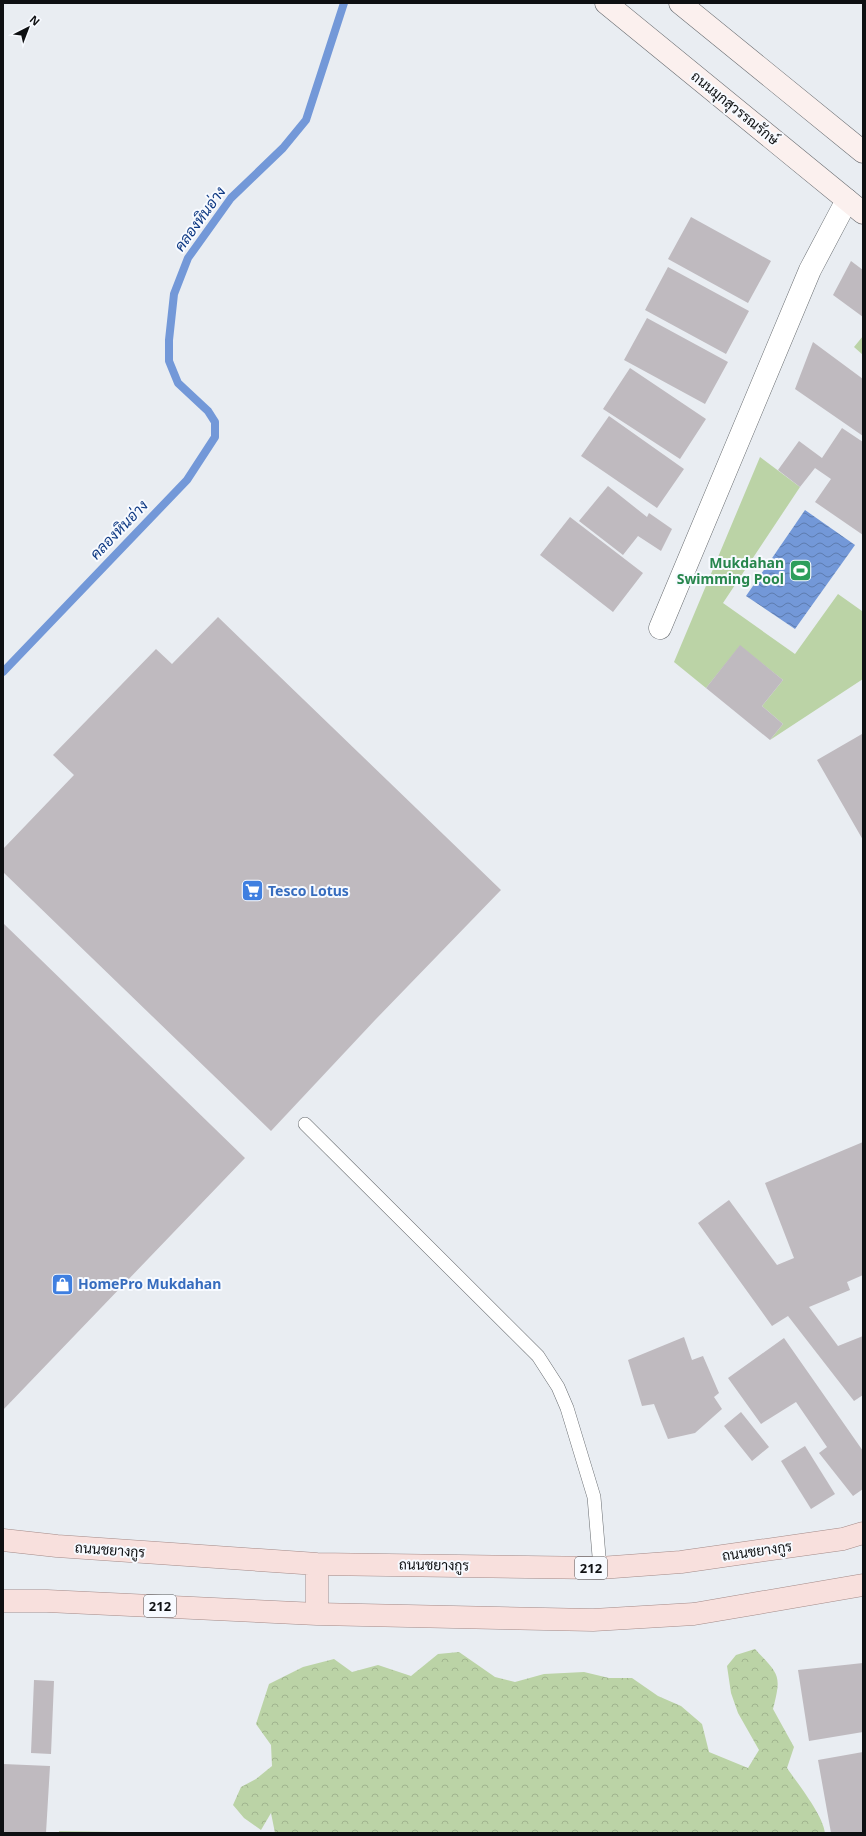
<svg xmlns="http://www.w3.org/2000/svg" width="866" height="1836" font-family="'Noto Sans',Sarabun,sans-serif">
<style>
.grass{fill:#bbd3a6}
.forest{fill:url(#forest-crowns)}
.water{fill:url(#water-waves)}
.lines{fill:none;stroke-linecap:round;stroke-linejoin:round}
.stream{stroke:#7398d8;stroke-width:8}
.building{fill:#bfbabf}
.service-casing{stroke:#686c70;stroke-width:14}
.minor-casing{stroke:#686c70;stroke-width:23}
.secondary-casing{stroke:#686c70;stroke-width:23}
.primary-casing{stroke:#a38a88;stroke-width:23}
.service{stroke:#fff;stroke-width:13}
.minor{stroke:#fff;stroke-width:22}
.secondary{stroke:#fbf0ee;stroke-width:22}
.primary{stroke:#f8e0dd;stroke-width:22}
.labels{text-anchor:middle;stroke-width:4;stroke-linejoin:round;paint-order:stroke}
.shield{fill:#f7faff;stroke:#545659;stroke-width:1}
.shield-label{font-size:13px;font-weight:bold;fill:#0e1012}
.street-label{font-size:14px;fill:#0e1012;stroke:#f7faff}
.leisure-label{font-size:14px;font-weight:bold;fill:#27864d;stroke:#f7faff;text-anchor:end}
.shop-label{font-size:14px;font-weight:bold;fill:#366cbe;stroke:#f7faff;text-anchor:start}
.water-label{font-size:15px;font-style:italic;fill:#0e3983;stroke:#f7faff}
</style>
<defs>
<pattern id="forest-crowns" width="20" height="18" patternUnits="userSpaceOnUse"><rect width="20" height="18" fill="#bbd3a6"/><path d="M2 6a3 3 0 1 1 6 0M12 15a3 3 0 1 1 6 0" fill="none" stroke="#a0b48e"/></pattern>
<pattern id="water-waves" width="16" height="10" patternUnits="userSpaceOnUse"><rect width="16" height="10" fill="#7398d8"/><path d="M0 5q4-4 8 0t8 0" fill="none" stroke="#5d7bae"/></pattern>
</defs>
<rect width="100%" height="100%" fill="#e9edf2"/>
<path class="grass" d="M863,336v19l-9,-8z
M760,457l40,30 -77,116 72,51 43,-60 24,17 1,-1v69l-93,61 13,-16 -21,-18 21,-26 -43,-34 -34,42 -32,-26z
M59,1831l121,2h-121z"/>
<path class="forest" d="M755,1649c24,26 27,25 18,60l21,38 -7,21c11,16 36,47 38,65h-550l-4,-20 -10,17 -17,-12 -11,-13 8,-18 15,-8 16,-13 -1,-21 -15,-21 13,-40 34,-17 31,-8 18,13 26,-7 33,11 27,-22 21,-2 36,25 20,5 29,-8 40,-2 25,6h23l26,18 23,10 21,18 7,28 39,16 11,-18 -21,-37 -7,-20 -4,-27 9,-11z"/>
<path class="water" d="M805,510l50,35 -60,84 -49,-33z"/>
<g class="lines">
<path class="stream" d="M3,672l184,-192 28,-43v-15l-7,-11 -30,-28 -9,-22v-21l5,-46 14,-36 43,-60 52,-50 23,-28 38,-117"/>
</g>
<path class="building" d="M691,217l80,44 -23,42 -80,-44z
M851,261l12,9v47l-30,-22z
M668,267l81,44 -23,43 -81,-44z
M647,318l81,44 -23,42 -81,-44z
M813,342l50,37v57l-68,-47z
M630,368l76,51 -26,40 -77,-50z
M609,416l75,53 -27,39 -76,-52z
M842,428l21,14v93l-48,-33 16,-23 -16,-11 -15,19 -22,-17 21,-29 23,17z
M608,486l39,31 2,-4 23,16 -11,22 -23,-15 -15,19 -44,-34z
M570,517l73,56 -30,39 -73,-57z
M218,617l283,273 -125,129 -105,112 -268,-259v-23l71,-74 -21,-20 103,-106 16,15z
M740,645l43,35 -21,26 21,18 -13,16 -64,-52z
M862,734l1,1v105l-46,-80z
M3,923l242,235 -242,252z
M863,1142v133l-16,7 3,8 -41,17 29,39 25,-10v59l-9,6 -66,-85 -16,10 -74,-103 31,-23 48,65 17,-7 -29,-75z
M684,1337l8,23 11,-4 16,37 -5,4 8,12 -27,24 -27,6 -14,-35 -12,2 -14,-46z
M784,1338l79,113v38l-10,7 -34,-43 8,-6 -31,-45 -35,22 -33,-46z
M741,1412l28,35 -17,14 -28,-35z
M805,1446l30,48 -24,15 -30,-48z
M863,1663v69l-54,9 -11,-71z
M34,1680l20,1 -3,73 -20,-1z
M863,1752v81h-32l-13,-73z
M3,1764l47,2 -4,67h-43z"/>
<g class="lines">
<defs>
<path id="service" d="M305,1124l233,232 20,31 9,21 27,89 6,71"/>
<path id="minor" d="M660,628l150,-358 37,-70"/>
<path id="secondary" d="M606,3l257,210
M680,3l183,149"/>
<path id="primary" d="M3,1540l54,6 260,18 283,4 81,-6 162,-23 20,-6
M3,1601h44l270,13 276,6 101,-6 169,-29
M317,1614v-50"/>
</defs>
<use href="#service" class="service-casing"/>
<use href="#minor" class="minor-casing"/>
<use href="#secondary" class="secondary-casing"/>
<use href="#primary" class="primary-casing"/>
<use href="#service" class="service"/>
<use href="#minor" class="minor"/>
<use href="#secondary" class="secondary"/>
<use href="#primary" class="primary"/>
</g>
<defs>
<symbol id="stadium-square" viewBox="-11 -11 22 22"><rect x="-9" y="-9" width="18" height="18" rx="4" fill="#2e9e5b" stroke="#f7faff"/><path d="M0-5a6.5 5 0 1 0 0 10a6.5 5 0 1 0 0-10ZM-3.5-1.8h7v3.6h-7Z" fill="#fff"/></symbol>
<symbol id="supermarket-square" viewBox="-11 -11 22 22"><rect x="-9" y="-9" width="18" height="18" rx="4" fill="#3f7fe0" stroke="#f7faff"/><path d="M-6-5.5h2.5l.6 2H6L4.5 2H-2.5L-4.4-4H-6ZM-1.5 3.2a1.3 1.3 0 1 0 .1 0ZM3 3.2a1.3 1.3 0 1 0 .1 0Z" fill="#fff"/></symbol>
<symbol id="shop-square" viewBox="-11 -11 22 22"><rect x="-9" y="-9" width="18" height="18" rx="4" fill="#3f7fe0" stroke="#f7faff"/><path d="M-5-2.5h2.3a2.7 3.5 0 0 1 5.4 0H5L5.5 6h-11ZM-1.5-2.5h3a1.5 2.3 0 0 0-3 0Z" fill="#fff"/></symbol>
</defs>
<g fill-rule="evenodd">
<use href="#stadium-square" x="788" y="558" width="25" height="25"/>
<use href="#supermarket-square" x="240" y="878" width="25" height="25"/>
<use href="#shop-square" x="50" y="1272" width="25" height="25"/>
</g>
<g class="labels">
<g class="shield">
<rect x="575" y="1557" width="32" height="22" rx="3"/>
<rect x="144" y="1595" width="32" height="22" rx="3"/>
</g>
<g class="shield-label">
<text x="591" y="1573">212</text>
<text x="160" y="1611">212</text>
</g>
<g class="street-label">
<text transform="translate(735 108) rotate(39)" y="5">ถนนมุกสุวรรณรักษ์</text>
<text transform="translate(110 1550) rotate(4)" y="5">ถนนชยางกูร</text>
<text transform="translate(757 1551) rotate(-8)" y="5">ถนนชยางกูร</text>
<text transform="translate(434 1565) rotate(1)" y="5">ถนนชยางกูร</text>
</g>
<g class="leisure-label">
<text x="784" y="568">Mukdahan<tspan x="784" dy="16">Swimming Pool</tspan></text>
</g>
<g class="shop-label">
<text x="268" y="896">Tesco Lotus</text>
<text x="78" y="1289">HomePro Mukdahan</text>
</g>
<g class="water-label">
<text transform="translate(200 219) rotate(-54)" y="5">คลองหินอ่าง</text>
<text transform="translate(119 530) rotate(-46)" y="5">คลองหินอ่าง</text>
</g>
</g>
<rect width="866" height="1836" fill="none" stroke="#0e1012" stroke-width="8"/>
<g transform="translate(28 28) rotate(42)" stroke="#f7faff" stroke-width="3" paint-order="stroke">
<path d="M0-3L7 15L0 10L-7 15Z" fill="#0e1012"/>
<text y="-6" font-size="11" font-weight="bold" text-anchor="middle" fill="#0e1012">N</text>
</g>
</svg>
